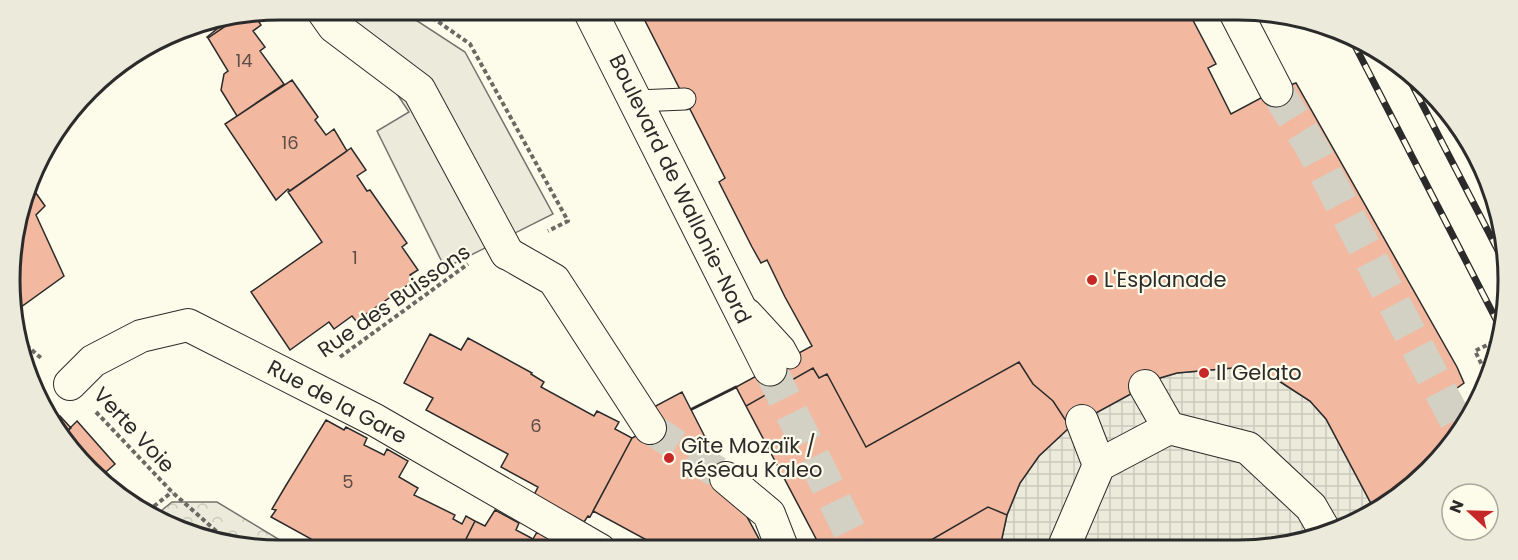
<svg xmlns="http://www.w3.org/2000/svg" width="1518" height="560" font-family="Poppins,sans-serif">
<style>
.forest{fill:url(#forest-crowns);stroke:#74746e;stroke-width:1.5}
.parking{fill:#eceadb;stroke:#74746e;stroke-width:1.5}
.plaza{fill:url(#plaza-grid);stroke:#74746e;stroke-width:1.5}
.building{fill:#f2b8a0;stroke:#2b2b2b;stroke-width:1.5}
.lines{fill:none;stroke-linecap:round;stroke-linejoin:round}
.pedestrian-tunnel{stroke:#d3d1c4;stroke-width:32;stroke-dasharray:32 16;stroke-linecap:butt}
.secondary-tunnel{stroke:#d3d1c4;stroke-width:33;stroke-dasharray:33 16;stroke-linecap:butt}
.service-casing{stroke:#2b2b2b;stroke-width:23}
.pedestrian-casing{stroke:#2b2b2b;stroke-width:34}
.minor-casing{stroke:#2b2b2b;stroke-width:35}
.secondary-casing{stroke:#2b2b2b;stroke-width:35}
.path{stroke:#6a6964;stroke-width:4;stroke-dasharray:4.5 3;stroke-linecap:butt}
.service{stroke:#fdfbea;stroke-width:21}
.pedestrian{stroke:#fdfbea;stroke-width:32}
.minor{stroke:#fdfbea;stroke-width:33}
.secondary{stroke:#fdfbea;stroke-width:33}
.rail-casing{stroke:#2b2b2b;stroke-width:7}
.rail{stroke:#fdfbea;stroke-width:4.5;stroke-dasharray:14;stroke-linecap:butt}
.wall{stroke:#2b2b2b;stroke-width:3}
.poi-dot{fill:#c62828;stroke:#fdfbea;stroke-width:2}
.labels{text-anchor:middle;stroke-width:4.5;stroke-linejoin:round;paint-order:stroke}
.number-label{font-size:18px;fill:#5d4e48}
.street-label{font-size:21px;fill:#2b2b2b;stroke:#fdfbea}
.poi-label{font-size:21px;fill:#2b2b2b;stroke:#fdfbea;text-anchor:start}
.rim{fill:none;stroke:#2b2b2b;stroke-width:3}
</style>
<defs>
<pattern id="forest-crowns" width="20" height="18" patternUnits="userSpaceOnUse" patternTransform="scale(1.5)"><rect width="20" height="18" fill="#ecebdb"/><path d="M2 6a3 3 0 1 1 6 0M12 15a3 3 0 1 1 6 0" fill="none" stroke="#cbcabc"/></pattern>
<pattern id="plaza-grid" width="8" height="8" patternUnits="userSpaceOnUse" patternTransform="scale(1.5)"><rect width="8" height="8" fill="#eceadb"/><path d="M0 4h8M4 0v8" fill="none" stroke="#cbc9bc"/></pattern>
</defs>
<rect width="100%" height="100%" fill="#fdfbea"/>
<path class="forest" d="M172,502h45l81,49h-18l-70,-9 -54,-27z"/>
<path class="parking" d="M341,9h58l66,43 88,162 -108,54 -68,-137 32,-19z"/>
<path class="plaza" d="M1233,368l23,3 23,10 31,20 16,18 49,92 -23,14 -78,24h-272v-11l5,-23 13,-32 19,-27 31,-29 90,-49 17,-5z"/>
<path class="building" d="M639,9h548l29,55 -8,4 23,46 45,-24 20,-7 161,284 7,16 -11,8 16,29 -52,64 -42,27 -49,-92 -16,-18 -31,-20 -23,-10 -23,-3 -56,5 -17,5 -90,49 -31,29 -19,27 -13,32 -5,23v11l-180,1 -86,-163 76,-41 -27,-49 -18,-37 -6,3 -9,-16 -33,-65 6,-4z
M253,13l8,12 -8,6 12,16 -5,4 24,33 -47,32 -16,-26 3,-16 4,-3 -20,-33 34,-23z
M242,15l-34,23 -1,-1 11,-9 -5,-8 -7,5h-6l-3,-2z
M292,80l26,37 -3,3 11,15 8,-6 13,22 -57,40 -2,-2 -12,11 -51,-76z
M351,148l15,22 -9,6 10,15 3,-1 37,53 -5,4 16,23 -8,5 5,5 -59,41 -4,-5 -18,13 -5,-7 -39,28 -39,-58 71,-50 -34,-50z
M31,186l14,20 -9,9 28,61 -50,36 -3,-68z
M430,334l31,16 7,-12 64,35 -1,1 13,8 -3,5 53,29 3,-5 22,11 -4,7 17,9 -42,79 -2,-1 -4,6 -50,-27 4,-8 -37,-20 7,-13 -82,-44 7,-12 -29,-15z
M1019,362l14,22 20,17 17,26 -31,29 -19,27 -13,32 -19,-8 -69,40 2,2 -99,1 -76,-144 67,-38 6,10 8,-4 39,73z
M682,392l44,86 39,72h-100l-72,-39 39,-73 25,-13 -7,-16z
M60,416l11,12 -10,9 -7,-7 -3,-7z
M326,420l18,10 2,-3 21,11 -3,7 20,10 3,-6 21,12 -9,16 19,11 -4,7 41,20 -2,4 9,5 4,-8 9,5 -15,30h-147l-4,-3 4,-8 -42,-23 5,-7 -4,-1 13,-22z
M77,421l38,43 -16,14 -38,-41z
M495,510l24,13 -3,7 17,9 4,-7 24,13 -4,5 -97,1 15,-30 10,5z"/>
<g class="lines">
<path class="pedestrian-tunnel" d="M650,428l76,50"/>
<path class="secondary-tunnel" d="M1276,90l35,56 150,284
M770,369l89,181"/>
<defs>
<path id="service" d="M637,101l48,-2
M750,310l34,37 6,11"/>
<path id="pedestrian" d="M507,253l47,27 96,148
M70,384l23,-23 48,-25 47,-11 187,95 225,130
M1145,386l24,42
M1082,421l17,44
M726,478l43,36 14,36
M1063,549l36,-84 70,-37 79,20 63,59 15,26"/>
<path id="minor" d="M322,9l12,17 85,64 88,163"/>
<path id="secondary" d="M589,9l181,360
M1234,9l42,81"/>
</defs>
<use href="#service" class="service-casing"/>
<use href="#pedestrian" class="pedestrian-casing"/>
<use href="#minor" class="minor-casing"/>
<use href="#secondary" class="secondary-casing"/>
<path class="path" d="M420,9l50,35 98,177 -20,10
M15,335l26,23
M340,357l128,-93
M1488,377l-13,-26 16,-8
M96,412l76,80 60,53
M148,511l24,-19"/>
<use href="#service" class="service"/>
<use href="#pedestrian" class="pedestrian"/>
<use href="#minor" class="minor"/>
<use href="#secondary" class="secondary"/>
<defs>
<path id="rail" d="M1352,40l149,289
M1402,65l103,199"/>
</defs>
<use href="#rail" class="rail-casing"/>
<use href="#rail" class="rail"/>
<path class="wall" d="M692,409l44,-22"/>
</g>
<g class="poi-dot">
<circle cx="1092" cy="280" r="6"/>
<circle cx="1204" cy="373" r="6"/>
<circle cx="669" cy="458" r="6"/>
</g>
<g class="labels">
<g class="number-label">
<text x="244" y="67">14</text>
<text x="290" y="149">16</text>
<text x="355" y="264">1</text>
<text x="536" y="432">6</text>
<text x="348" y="488">5</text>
</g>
<g class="street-label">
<text transform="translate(680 189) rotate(64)" y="7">Boulevard de Wallonie-Nord</text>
<text transform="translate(394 301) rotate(-35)" y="7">Rue des Buissons</text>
<text transform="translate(337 402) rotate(28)" y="7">Rue de la Gare</text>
<text transform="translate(134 430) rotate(47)" y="7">Verte Voie</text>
</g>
<g class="poi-label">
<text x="1104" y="287">L'Esplanade</text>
<text x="1216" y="380">Il Gelato</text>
<text x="681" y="453">Gîte Mozaïk /<tspan x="681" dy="24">Réseau Kaleo</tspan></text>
</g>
</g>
<path d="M0 0H1518V560H0ZM280 20H1238A260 260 0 0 1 1498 280V280A260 260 0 0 1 1238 540H280A260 260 0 0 1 20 280V280A260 260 0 0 1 280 20Z" fill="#eceadb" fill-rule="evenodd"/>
<path class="rim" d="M280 20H1238A260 260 0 0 1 1498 280V280A260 260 0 0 1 1238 540H280A260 260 0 0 1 20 280V280A260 260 0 0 1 280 20Z"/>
<g transform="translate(1470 512) rotate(292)"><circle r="28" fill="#fdfbea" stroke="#a9a89e" stroke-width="1.5"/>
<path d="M0-4.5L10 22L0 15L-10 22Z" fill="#c62828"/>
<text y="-9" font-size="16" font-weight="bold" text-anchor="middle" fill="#2b2b2b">N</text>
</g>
</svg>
